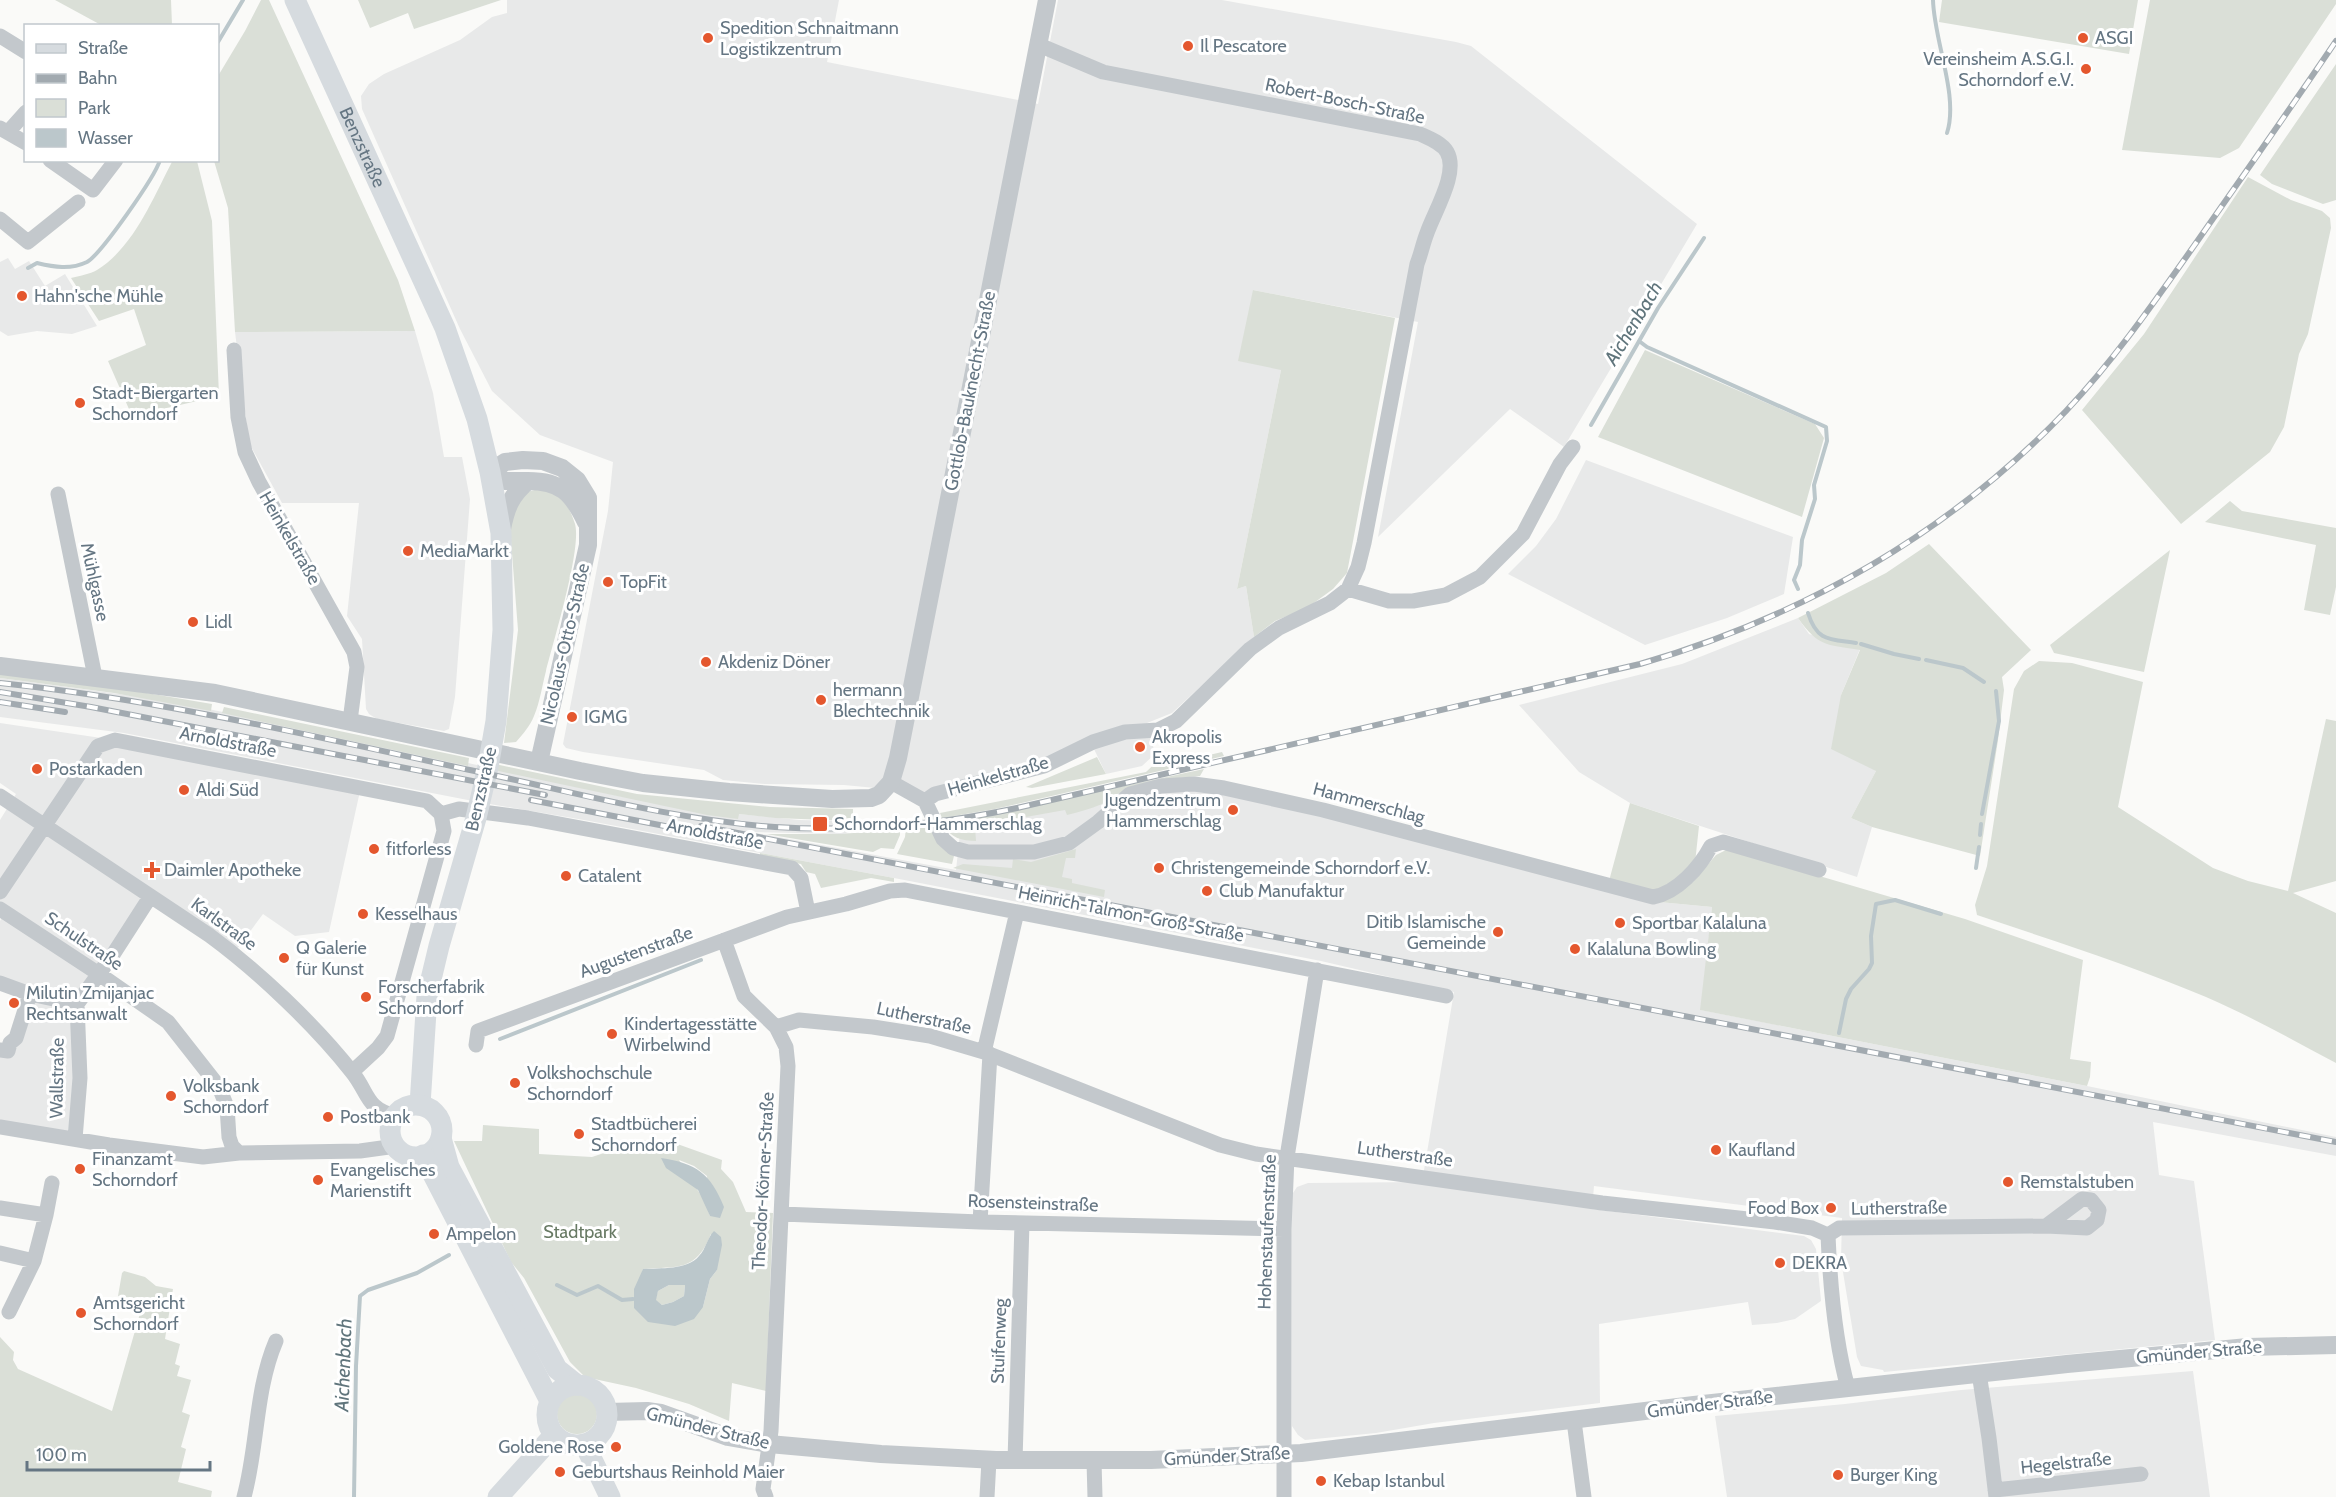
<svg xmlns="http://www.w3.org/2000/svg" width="2336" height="1497" font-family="Cabin,sans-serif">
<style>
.built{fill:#e8e9e9;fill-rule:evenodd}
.green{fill:#dadfd7;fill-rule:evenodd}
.water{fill:#bbc7cb;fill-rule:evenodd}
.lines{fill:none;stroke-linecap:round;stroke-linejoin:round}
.stream{stroke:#bbc7cb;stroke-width:4}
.minor{stroke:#c3c8cc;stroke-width:15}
.tertiary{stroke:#c3c8cc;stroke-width:18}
.secondary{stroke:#d6dbdf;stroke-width:21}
.rail-casing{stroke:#a2aab0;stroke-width:6}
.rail{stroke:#fff;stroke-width:4;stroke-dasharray:11;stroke-linecap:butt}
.poi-dot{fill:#e4572e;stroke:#fff;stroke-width:2}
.labels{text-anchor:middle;stroke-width:6;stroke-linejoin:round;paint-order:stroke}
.poi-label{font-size:18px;fill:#657683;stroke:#fff;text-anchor:start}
.street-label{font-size:18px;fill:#657683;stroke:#fff}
.park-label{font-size:18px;fill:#687a64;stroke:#fff}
.water-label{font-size:20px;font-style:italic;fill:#60757c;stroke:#fff}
</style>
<rect width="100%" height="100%" fill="#fafaf8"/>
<path class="built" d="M507,0h332l-12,62 211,42 20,-104h164l234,42 15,4 226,178 -133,223 -54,-38 -132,128 40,-215 -165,-32 28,80 -44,219 9,-3 8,51 -82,76 -25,10 8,31 -13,12 -36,8 -12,-25 -145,46 -105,-10 -79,-1 -42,-4 -19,-10 -121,-18 -17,-4 -3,-4 45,-233 5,-49 -73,-27 -48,-44 -32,-62 -98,-220 -1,-13 8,-12 15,-10 76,-34 32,-23 15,-4z
M8,258l7,11 14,-8 16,25 20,-12 32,52 -25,8 -35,-3 -29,5 -8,-5v-69z
M415,331l18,62 11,64h18l8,42 -15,198 -6,32 -5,2 -67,-12 -8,-5 -3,-5 -4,-70 -15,-23 12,-113h-77l-33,-60 -14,-111z
M1586,460l207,77 -9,57 -57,24 -82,27 -137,-71 28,-28 20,-27z
M1798,618l11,16 51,15 -19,46 35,76 -25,47 21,9 -15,50 -227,-74 -51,-31 -60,-67 163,-41z
M0,678l164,22 217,44 238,52 120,18 60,6 88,2 55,-4 53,-9 1,7 160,-34 158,28 345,92 53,5 -11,103 386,76 249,51v19l-183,-34 6,53 35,6 21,159 -331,32 -1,-2 -22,-4 -4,-9 -16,-97 1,-42 -248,-32 -2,23 212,27 7,4 5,9 5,52 -26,18 -18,4 -25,2 -4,-23 -149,22 1,79 -166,20 -58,10 -71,7 -7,-5 -6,-9 -1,-230 6,-9 11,-4 114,-1 32,-190 -133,-31 -427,-83 -310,-58 -106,-18 -354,-69 -124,-16zM961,824l-5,46 -205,-38 91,2 88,-5z
M0,723l209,31 153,28 -33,150 -34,4 -32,-22 -26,35 -87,-55 -72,112 -6,137 -72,-14v-75l30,-58 -30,-11v-64l3,-6 -3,-2v-93l16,-26 -16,-11z
M2193,1371l17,126h-483l-12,-81 130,-12 116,-14z"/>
<path class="green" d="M55,0h116l1,25h-71z
M261,0h8l129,280 17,51 -180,1 -7,-124 -14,-47 4,-1v-84l27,-45z
M358,0h143l-87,29 -6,-16 -38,15z
M1942,0h196l-9,54 -190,-32z
M2150,0h186v4l-97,144 -19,10 -98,-8z
M2336,64v136l-13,4 -51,-20 -12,-9z
M173,160l24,1 15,60 7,175 -87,20 -24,-55 38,-16 -12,-36 -35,12 -28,-43c8,-2 19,-4 26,-8 37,-23 56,-72 76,-110z
M2248,177l43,23 31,11 8,7 1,10 -23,106 -9,20 -15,73 -14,25 -89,72 -99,-114 62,-76z
M1253,290l142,28 -48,255 -14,16 -26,19 -32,13 -21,16 -8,-51 -9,3 44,-219 -43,-9z
M1645,350l170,74 9,14 -22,79 -204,-80z
M538,489c22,4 30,13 37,35 7,24 -22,119 -29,147 -4,15 -6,31 -12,45 -4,10 -11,18 -18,26l-12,1 14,-113 -8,-102 1,-18 16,-18z
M2230,501l12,10 94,17v59l-6,28 -26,-5 12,-65 -111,-23z
M1929,544l102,106 -29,27 2,13 -6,50 -18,116 -108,-29 -21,-9 25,-47 -45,-22 10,-54 19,-45c-33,-6 -41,-2 -62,-32l88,-45z
M2170,550l-26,122 -90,-19 -4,-8z
M2039,661l33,2 71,19 -25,125 95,61 35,13 40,10 38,-172 10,2v160l-43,12 43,20v150c-43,-23 -86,-47 -130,-66 -75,-32 -152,-56 -229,-82l-2,-10 12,-39 27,-177 10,-18z
M0,674l99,11 113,19 -1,7 -97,-18 -114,-15z
M224,707l245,51 -1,8 -246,-53z
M1222,752l2,4 -229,53 -53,9 -2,-5 206,-41 19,-18 10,9z
M1097,757l9,17 -74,14 -6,-1z
M495,764l142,30 133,13 83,2v12l-78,-3 -36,-4 -1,5 -31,-4 -213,-45z
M1204,769l-4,7c-28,2 -57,7 -83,18 -6,2 -10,7 -15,10 -12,5 -23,8 -35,11l-2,-5 -90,16 1,15c-14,0 -25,-3 -33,-16z
M1630,803l69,23 -4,37 -20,17 -20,11 -46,-10z
M930,826l8,17 16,13 -2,8 -55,-10 8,-17 1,-10z
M900,829v6l-6,14 -13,-1 -8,4 -107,-18h76z
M1076,849l-1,9h-9l-4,19 10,2v4l33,7 -1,7 -151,-29 10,-4 49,4 1,-9 18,3z
M1728,849l237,70 118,41 -13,99 21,3 -1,15 -3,9 -387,-76 12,-103 -53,-5 34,-20 23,-27z
M760,853l134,25v4l-23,-4 -50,10 -6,-14 -9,-2 -5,-8 -41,-8z
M483,1125l56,4v25l53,3 51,-17 26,1 53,19 -1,9 12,13 13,30 27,1 -7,178 -34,-8 -3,38 -40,-17 -53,-16 -51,-11 -15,-15 -46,-84 -13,-16 -57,-121h28zM679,1160l15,6 13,10 3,40 -5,-14zM711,1234l6,36 -7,9 -7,28 -69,1 9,-39c35,-3 53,3 68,-35z
M124,1271l21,6 11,9 17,3 -8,50 15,5 -5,20 5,2 -3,10 14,4 -9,32 8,3 -9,32 5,2 -8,33 34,9 -1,6h-211v-160l14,15 -1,8 5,9 94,42 31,-108 -25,-7 4,-23z
M669,1285h16l-1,11 -11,6 -11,3 -7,-5 3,-9z
M557 1414a20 20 0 1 1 40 0a20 20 0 1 1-40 0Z"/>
<path class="water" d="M661,1158c35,5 50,16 63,49l-4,11 -10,-2 -12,-26 -32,-22z
M714,1231l7,6 1,8 -5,25 -7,9 -7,28 -9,12 -19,7 -27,-4 -14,-14v-19l9,-20c17,-1 45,1 56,-13 7,-7 8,-18 15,-25zM669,1285h16l-1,11 -11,6 -11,3 -6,-5 2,-9z"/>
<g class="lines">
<path class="stream" d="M1933,0c1,41 26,96 14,133
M218,42l25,-42
M28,268l9,-5c17,4 33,7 50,-1 14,-8 68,-85 73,-102
M1639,341l8,6 179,80 1,14 -13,44 1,14 -13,41 -2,25 -6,15 4,9
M1591,425l67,-117 46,-70
M1808,613c9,29 22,26 48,30
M1861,644l33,10 25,5
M1926,660l37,8 21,14
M1982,814l17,-93 -3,-30
M1980,835l1,-11
M1976,868l3,-21
M1839,1033l7,-34 5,-10 18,-20 3,-6 -1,-27 5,-32 19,-4 46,14
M500,1039l201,-79
M557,1285l20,10 21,-9 24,14 11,-1
M354,1497l2,-131 4,-70 8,-6 49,-17 32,-18"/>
<path class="minor" d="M0,36l26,16
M1039,45l64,27 317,62c9,4 22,9 27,18 12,21 -13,60 -20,81 -4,10 -6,21 -10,31l-53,279 -6,24 -10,22
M0,128l26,15
M9,131l17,-19
M50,160l43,30 23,-30
M0,219l28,23 50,-40
M234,350l4,67 7,35 14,30 95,170 3,15 -7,54
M58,494l37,183
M891,782l34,19 18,38 10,9 15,4h66l35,-9 29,-21 32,-28 31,-8 33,-2 30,4 99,22 330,87c24,-4 47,-30 58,-51l12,-4 96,28
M0,796l209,139c49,36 105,89 143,137 17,21 13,36 43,44
M925,801l10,-7 109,-28 49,-24 32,-10 33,-2 18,-9 74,-72 29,-21 51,-25 18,-14 41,12h24l33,-6 34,-18 43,-43 37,-70 13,-17
M441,814l18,-5 69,9 264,50 9,10 7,34
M0,892l98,-146 17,-6 312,61 14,13 3,17 -57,205 -9,12 -26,24
M0,909l99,65 69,48 51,65 8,20 2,30 3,9 7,7
M724,940l20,56 32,31 10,20 2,19 -17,365 -8,58 3,8
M0,983l30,11 47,10
M776,1027l23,-7 74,7 57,9 54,16 236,93 36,9 346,49 173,19 37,6 16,7 11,-7 207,-2 41,2 10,-8 2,-10 -8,-10 -9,-1 -36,27
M476,1045l2,-14 309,-114 59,-13 44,-13 15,-1 541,106
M0,1050l8,1 2,-8 6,-5 14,-44
M984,1052l33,-140
M0,1127l109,18 94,12 36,-4 121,-2 36,-5
M75,1139l5,-61 -3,-74 37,-51 36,-56
M0,1208l46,7
M782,1214l198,8 304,7
M980,1222l10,-168
M1828,1235c2,48 7,107 20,153
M0,1253l34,8 12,-46 6,-32
M9,1312l25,-51
M1979,1373l10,65 7,59
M1574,1421l10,76
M1015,1461l7,-238
M1094,1461l1,36
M1995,1490l146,-16
M244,1497c14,-51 11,-107 32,-156
M987,1497l2,-37
M1284,1497v-268l3,-72 30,-187"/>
<path class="tertiary" d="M528,481h-23l-15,-9 15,-10 18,-2 20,1 19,7 15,12 11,18v47l-49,217
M502,529c4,-21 9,-34 26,-48 33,0 44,12 58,41
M0,666l215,27 365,78 63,12 86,9 103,7 39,-1 8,-3 12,-13 7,-24 149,-758
M607,1412l40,-1 14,2 67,24 41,7 112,10 115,6h155l150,-7 393,-48 373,-41 181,-17 88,-2"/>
<g class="secondary">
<path id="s1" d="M295,0l150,328 32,91 13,53 11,61 2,97 -7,91 -8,46 -12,51 -37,128 -12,50 -7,109"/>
<circle cx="416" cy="1131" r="26"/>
<path d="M441,1138l8,29 108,202 20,16"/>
<path d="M423,1155l127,246"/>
<circle cx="577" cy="1415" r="30"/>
<path d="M585,1445l25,52"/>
<path d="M498,1497l56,-62"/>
</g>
<defs>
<path id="rail" d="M0,683c162,17 321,55 479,89 98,21 196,48 296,55 82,5 162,-2 242,-19l623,-144c162,-47 310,-131 426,-253 49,-52 89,-110 130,-168 47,-67 94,-134 140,-202
M0,692l91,15 454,88
M0,702l65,10
M531,800l180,35
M701,826l1635,316"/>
</defs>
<use href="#rail" class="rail-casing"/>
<use href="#rail" class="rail"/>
</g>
<g class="poi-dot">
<circle cx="708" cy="38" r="6"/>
<circle cx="2083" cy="38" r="6"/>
<circle cx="1188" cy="46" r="6"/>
<circle cx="2086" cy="69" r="6"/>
<circle cx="22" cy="296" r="6"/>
<circle cx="80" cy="403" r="6"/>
<circle cx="408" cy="551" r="6"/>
<circle cx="608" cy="582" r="6"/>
<circle cx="193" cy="622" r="6"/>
<circle cx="706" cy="662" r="6"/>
<circle cx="821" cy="700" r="6"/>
<circle cx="572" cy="717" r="6"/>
<circle cx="1140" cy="747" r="6"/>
<circle cx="37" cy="769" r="6"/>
<circle cx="184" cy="790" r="6"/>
<circle cx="1233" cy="810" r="6"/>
<rect x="812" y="816" width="16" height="16" rx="3"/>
<circle cx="374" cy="849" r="6"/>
<circle cx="1159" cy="868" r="6"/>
<path d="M149 861h6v6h6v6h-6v6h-6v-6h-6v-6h6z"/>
<circle cx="566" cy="876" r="6"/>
<circle cx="1207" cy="891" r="6"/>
<circle cx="363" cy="914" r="6"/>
<circle cx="1620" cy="923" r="6"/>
<circle cx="1498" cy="932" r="6"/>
<circle cx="1575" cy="949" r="6"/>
<circle cx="284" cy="958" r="6"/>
<circle cx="366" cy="997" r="6"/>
<circle cx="14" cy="1003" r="6"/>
<circle cx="612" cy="1034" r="6"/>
<circle cx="515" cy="1083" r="6"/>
<circle cx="171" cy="1096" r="6"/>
<circle cx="328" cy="1117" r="6"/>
<circle cx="579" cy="1134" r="6"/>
<circle cx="1716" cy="1150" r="6"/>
<circle cx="80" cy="1169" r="6"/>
<circle cx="318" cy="1180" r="6"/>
<circle cx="2008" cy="1182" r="6"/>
<circle cx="1831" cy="1208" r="6"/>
<circle cx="434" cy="1234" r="6"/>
<circle cx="1780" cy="1263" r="6"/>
<circle cx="81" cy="1313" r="6"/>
<circle cx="616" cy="1447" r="6"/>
<circle cx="560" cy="1472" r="6"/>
<circle cx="1838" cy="1475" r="6"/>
<circle cx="1321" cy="1481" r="6"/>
</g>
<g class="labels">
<g class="poi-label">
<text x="720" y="34">Spedition Schnaitmann<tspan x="720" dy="21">Logistikzentrum</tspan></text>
<text x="2095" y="44">ASGI</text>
<text x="1200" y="52">Il Pescatore</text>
<text x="2074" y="65" text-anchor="end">Vereinsheim A.S.G.I.<tspan x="2074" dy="21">Schorndorf e.V.</tspan></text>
<text x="34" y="302">Hahn'sche Mühle</text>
<text x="92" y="399">Stadt-Biergarten<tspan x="92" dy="21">Schorndorf</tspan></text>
<text x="420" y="557">MediaMarkt</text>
<text x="620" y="588">TopFit</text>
<text x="205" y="628">Lidl</text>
<text x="718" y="668">Akdeniz Döner</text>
<text x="833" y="696">hermann<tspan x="833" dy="21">Blechtechnik</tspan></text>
<text x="584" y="723">IGMG</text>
<text x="1152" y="743">Akropolis<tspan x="1152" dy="21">Express</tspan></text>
<text x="49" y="775">Postarkaden</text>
<text x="196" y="796">Aldi Süd</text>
<text x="1221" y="806" text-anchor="end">Jugendzentrum<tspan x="1221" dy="21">Hammerschlag</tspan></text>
<text x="834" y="830">Schorndorf-Hammerschlag</text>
<text x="386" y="855">fitforless</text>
<text x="1171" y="874">Christengemeinde Schorndorf e.V.</text>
<text x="164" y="876">Daimler Apotheke</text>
<text x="578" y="882">Catalent</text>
<text x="1219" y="897">Club Manufaktur</text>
<text x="375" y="920">Kesselhaus</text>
<text x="1486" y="928" text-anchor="end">Ditib Islamische<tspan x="1486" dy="21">Gemeinde</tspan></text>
<text x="1632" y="929">Sportbar Kalaluna</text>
<text x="296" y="954">Q Galerie<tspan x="296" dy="21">für Kunst</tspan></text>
<text x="1587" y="955">Kalaluna Bowling</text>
<text x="378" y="993">Forscherfabrik<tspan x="378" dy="21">Schorndorf</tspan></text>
<text x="26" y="999">Milutin Zmijanjac<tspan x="26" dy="21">Rechtsanwalt</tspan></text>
<text x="624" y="1030">Kindertagesstätte<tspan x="624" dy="21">Wirbelwind</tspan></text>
<text x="527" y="1079">Volkshochschule<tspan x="527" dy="21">Schorndorf</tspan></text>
<text x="183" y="1092">Volksbank<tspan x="183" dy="21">Schorndorf</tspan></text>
<text x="340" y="1123">Postbank</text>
<text x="591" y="1130">Stadtbücherei<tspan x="591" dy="21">Schorndorf</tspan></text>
<text x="1728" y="1156">Kaufland</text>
<text x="92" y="1165">Finanzamt<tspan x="92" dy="21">Schorndorf</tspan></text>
<text x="330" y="1176">Evangelisches<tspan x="330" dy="21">Marienstift</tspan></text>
<text x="2020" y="1188">Remstalstuben</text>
<text x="1819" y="1214" text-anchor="end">Food Box</text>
<text x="446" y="1240">Ampelon</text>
<text x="1792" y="1269">DEKRA</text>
<text x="93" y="1309">Amtsgericht<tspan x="93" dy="21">Schorndorf</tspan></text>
<text x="604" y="1453" text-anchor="end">Goldene Rose</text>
<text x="572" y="1478">Geburtshaus Reinhold Maier</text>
<text x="1850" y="1481">Burger King</text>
<text x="1333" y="1487">Kebap Istanbul</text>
</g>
<g class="street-label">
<text transform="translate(1345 101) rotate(12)" y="6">Robert-Bosch-Straße</text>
<text dy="6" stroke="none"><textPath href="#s1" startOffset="162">Benzstraße</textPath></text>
<text transform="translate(970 391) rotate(-79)" y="6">Gottlob-Bauknecht-Straße</text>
<text transform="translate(290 538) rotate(60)" y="6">Heinkelstraße</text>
<text transform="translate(95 582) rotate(78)" y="6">Mühlgasse</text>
<text transform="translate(565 644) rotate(-77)" y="6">Nicolaus-Otto-Straße</text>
<text transform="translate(228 742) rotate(11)" y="6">Arnoldstraße</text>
<text transform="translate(998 776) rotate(-16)" y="6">Heinkelstraße</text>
<text transform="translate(481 789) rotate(-77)" y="6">Benzstraße</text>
<text transform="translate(1369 803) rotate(15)" y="6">Hammerschlag</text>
<text transform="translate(715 834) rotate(11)" y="6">Arnoldstraße</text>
<text transform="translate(1131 914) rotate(11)" y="6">Heinrich-Talmon-Groß-Straße</text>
<text transform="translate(224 924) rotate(36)" y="6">Karlstraße</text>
<text transform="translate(84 941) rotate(34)" y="6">Schulstraße</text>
<text transform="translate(636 952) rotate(-20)" y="6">Augustenstraße</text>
<text transform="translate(924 1018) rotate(12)" y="6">Lutherstraße</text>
<text transform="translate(57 1078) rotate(-89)" y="6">Wallstraße</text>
<text transform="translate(1405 1154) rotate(8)" y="6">Lutherstraße</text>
<text transform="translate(763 1181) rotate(-87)" y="6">Theodor-Körner-Straße</text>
<text transform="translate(1033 1203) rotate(2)" y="6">Rosensteinstraße</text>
<text transform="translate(1899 1208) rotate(-1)" y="6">Lutherstraße</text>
<text transform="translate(1267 1232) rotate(-88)" y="6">Hohenstaufenstraße</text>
<text transform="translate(999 1341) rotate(-88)" y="6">Stuifenweg</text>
<text transform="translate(2199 1352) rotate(-5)" y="6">Gmünder Straße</text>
<text transform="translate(1710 1404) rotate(-7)" y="6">Gmünder Straße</text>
<text transform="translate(708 1428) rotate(14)" y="6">Gmünder Straße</text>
<text transform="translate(1227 1456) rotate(-3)" y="6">Gmünder Straße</text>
<text transform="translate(2066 1463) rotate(-6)" y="6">Hegelstraße</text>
</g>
<g class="park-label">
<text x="580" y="1238">Stadtpark</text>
</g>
<g class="water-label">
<text transform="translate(1633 323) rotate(-59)" y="7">Aichenbach</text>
<text transform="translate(343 1365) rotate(-88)" y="7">Aichenbach</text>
</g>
</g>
<rect x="24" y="24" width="195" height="138" fill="#ffffff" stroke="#c1c8cd" stroke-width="1.5"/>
<rect x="36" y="44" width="30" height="9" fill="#d6dbdf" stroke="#c1c8cd" stroke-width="1.5"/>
<text x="78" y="54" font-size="18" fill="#657683">Straße</text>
<rect x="36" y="74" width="30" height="9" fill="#a2aab0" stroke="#c1c8cd" stroke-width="1.5"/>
<text x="78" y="84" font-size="18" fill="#657683">Bahn</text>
<rect x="36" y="99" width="30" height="18" fill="#dadfd7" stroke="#c1c8cd" stroke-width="1.5"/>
<text x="78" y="114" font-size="18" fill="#657683">Park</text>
<rect x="36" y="129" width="30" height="18" fill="#bbc7cb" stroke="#c1c8cd" stroke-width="1.5"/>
<text x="78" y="144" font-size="18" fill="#657683">Wasser</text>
<path d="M27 1461v9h183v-9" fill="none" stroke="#657683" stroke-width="3"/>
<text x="36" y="1461" font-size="18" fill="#657683" stroke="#ffffff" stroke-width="4.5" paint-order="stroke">100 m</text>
</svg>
